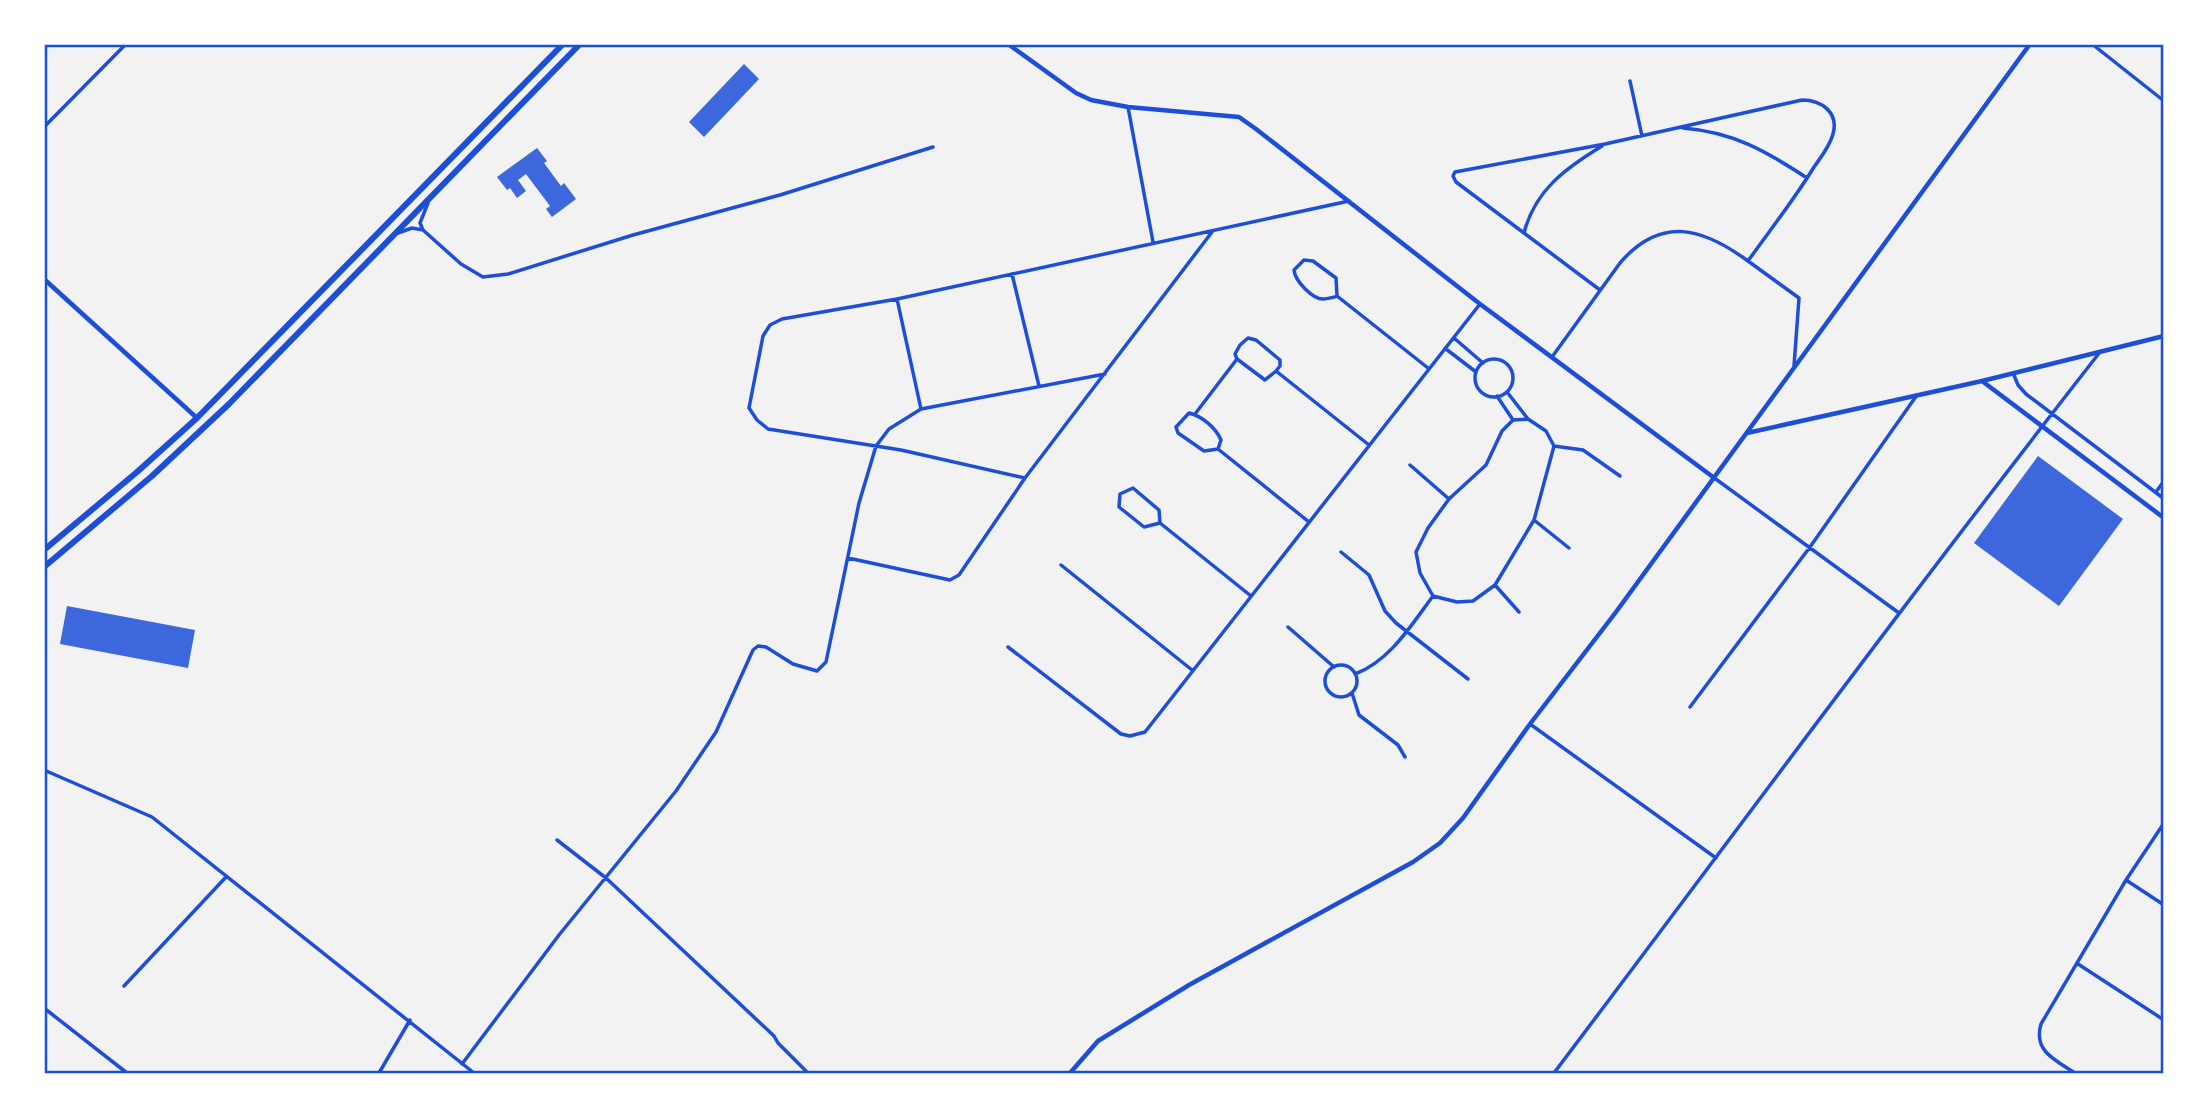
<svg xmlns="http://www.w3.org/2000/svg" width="2208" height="1117" font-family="'Sofia Sans Condensed',sans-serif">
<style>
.building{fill:#3d67dc}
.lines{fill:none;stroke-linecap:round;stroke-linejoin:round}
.minor{stroke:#1d4ed8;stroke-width:3.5}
.tertiary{stroke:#1d4ed8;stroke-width:4.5}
.trunk{stroke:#1d4ed8;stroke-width:6}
.neatline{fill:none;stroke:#1d4ed8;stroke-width:2.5}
</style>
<rect width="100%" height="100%" fill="#f2f2f2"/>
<path class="building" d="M744,64l15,15 -55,58 -15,-15z
M537,148l10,13 -3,2 17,23 3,-3 12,16 -24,18 -6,-8 4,-3 -24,-32 -8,6 8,11 -9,7 -7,-10 -3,2 -10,-13z
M2038,456l85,63 -64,87 -85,-63z
M67,606l128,24 -7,38 -128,-24z"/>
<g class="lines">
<path class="minor" d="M2092,44l72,57
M1630,81l12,55
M1128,107l25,135
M44,127l82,-83
M1683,128c50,4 83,23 124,50
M423,230l-3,-7 8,-20
M398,233l14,-5 11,2 38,34 22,13 25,-3 125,-39 147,-40 153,-48
M1524,233c11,-43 42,-65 78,-87
M1748,261l51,37 -5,68
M1012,274l27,112
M1337,296c-1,1 -12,3 -13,3 -11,1 -29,-18 -30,-29l10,-10 9,1 23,17 1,18 91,72
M897,299l24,110
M1454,338l29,25
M1446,349l30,23
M1552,357l68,-94c41,-48 83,-35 128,-2 22,-31 46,-61 66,-94 7,-10 16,-21 19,-33 6,-21 -11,-34 -31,-34l-197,44 -150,28 -2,4 3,6 144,108
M1237,359l28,21 11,-9
M1475 378a19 19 0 1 1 38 0a19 19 0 1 1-38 0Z
M2013,373l5,12 8,9 137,104
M1497,396l16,24
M1195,414l42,-55 -2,-5 5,-9 8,-7 8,2 24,20v6l-4,5 93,74
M1554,446l29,4 37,26
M1218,449l3,-9c-5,-12 -19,-24 -32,-27l-13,14 2,6 26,18 14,-2 91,73
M1410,465l39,34
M1713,477l186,136
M1025,478l-124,-28 -133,-21 -11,-9 -8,-12 14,-72 7,-11 12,-6 115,-20 452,-98
M2156,492l8,-11
M1534,520l35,28
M1160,523l-16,4 -25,-20 1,-13 13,-6 26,22 1,13 91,73
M1341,552l28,23 16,36 11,12 72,56
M848,558l102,22 9,-5 66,-97 187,-246
M1061,565l131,105
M1495,585l24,27
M1433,596l-13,-23 -4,-21 12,-24 21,-29 37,-34 16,-34 11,-11 15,-1
M1288,627l46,40
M1008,647l113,87 9,2 15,-4 335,-428
M1325 681a16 16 0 1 1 32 0a16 16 0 1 1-32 0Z
M1355,674c35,-13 57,-50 78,-78l24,6 16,-1 22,-16 39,-65 20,-74 -8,-15 -18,-12 -21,-27
M1352,693l7,22 39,30 7,12
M1690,707l120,-160 107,-152
M1530,724l186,134
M44,770l108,47 322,256
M557,840l49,38 168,158 4,7 30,30
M2126,880l38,25
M2078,964l86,56
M124,986l102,-109
M44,1008l83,65
M462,1064l97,-129 117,-144 40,-59 37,-82 5,-4 8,1 27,17 24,7 9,-9 33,-159 17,-57 13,-17 32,-20 184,-35
M379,1073l31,-53
M1554,1073c181,-240 360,-483 546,-721
M2075,1073c-20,-13 -42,-22 -34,-49l85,-144 38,-57"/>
<path class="tertiary" d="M1008,44l68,49 15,7 37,7 111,10 17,12 224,175 233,173
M44,279l153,139
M1982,381l182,137
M1747,433l235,-52 182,-45
M1070,1073l28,-32 91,-56 224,-123 27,-19 23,-25 67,-94 86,-112 414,-568"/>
<path class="trunk" d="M44,550l93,-78 60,-54 366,-374
M44,567l108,-91 77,-72 351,-360"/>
</g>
<rect width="2208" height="1117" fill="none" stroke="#ffffff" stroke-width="91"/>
<rect x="46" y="46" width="2116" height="1026" class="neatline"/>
</svg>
